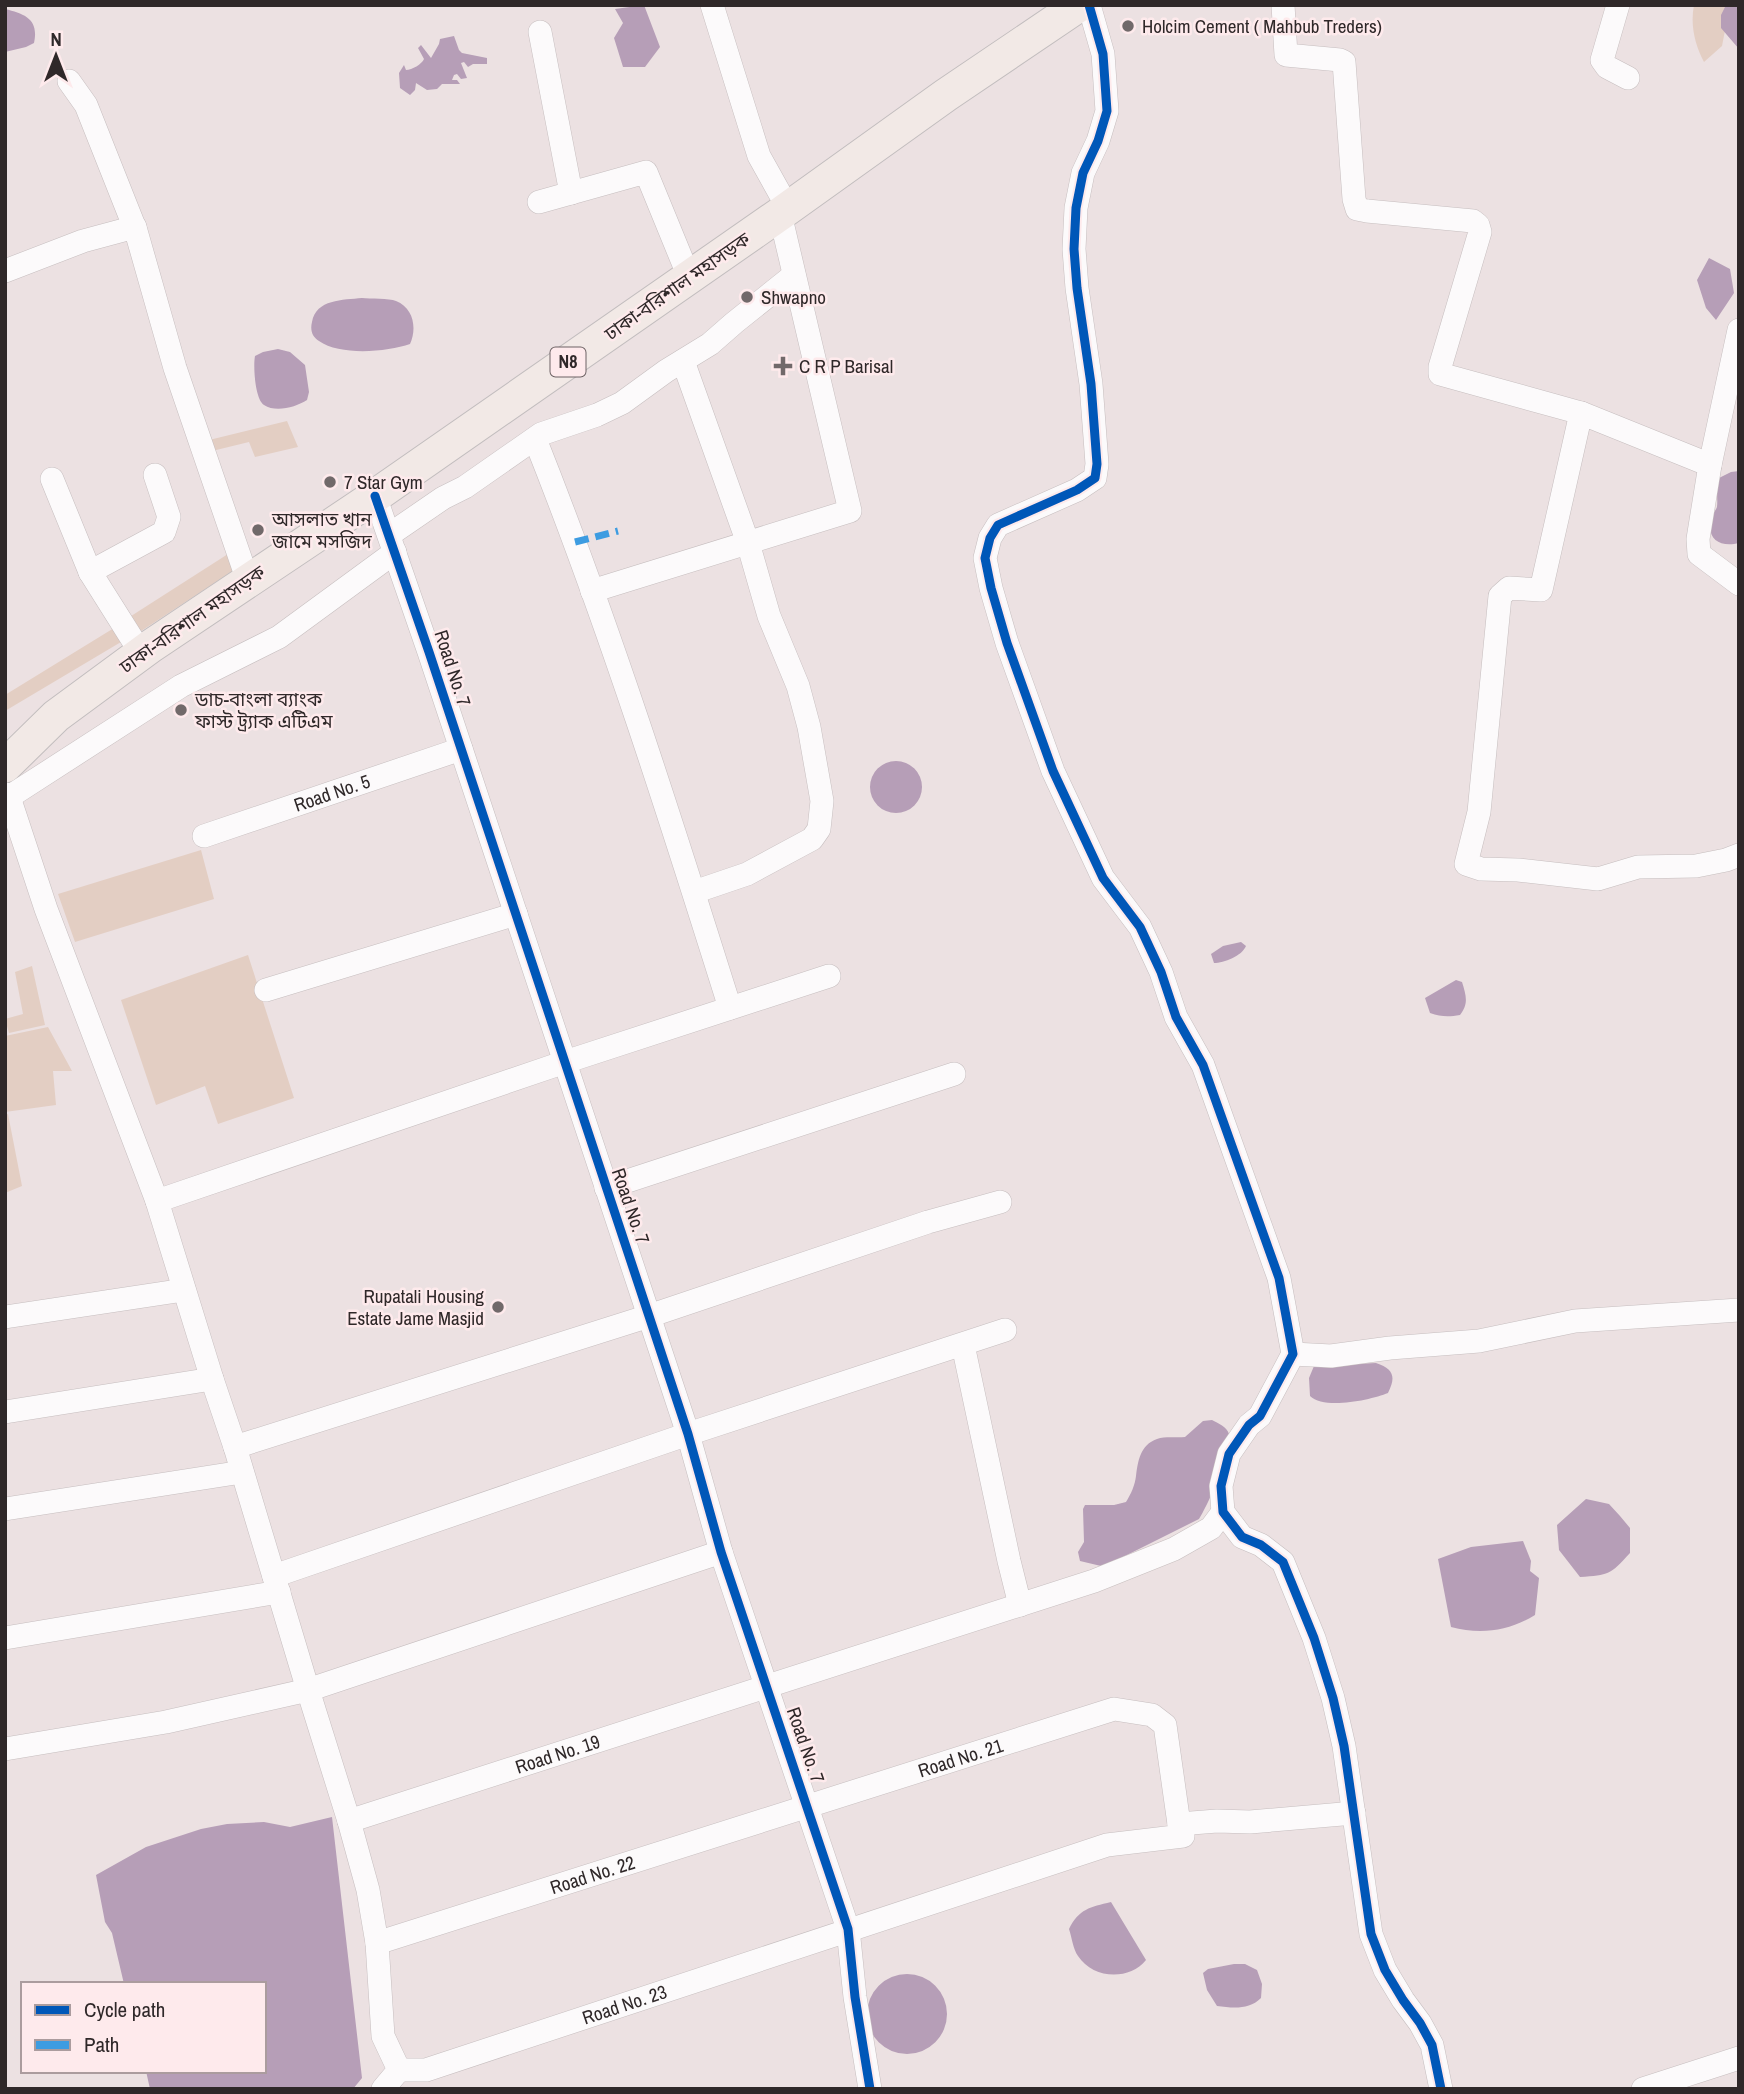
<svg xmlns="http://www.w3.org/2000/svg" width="1744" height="2094" font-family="'Archivo Narrow','Noto Sans Bengali',sans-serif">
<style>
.green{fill:#e3cec3}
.water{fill:#b69eb7}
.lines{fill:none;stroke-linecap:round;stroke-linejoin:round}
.minor-casing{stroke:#c6bebf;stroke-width:24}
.highway-casing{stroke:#c2bdbe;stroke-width:35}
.minor{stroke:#fcfafb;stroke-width:23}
.highway{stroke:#f2e9e6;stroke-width:33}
.quiet{stroke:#3d9ce1;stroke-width:7;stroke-dasharray:14 7;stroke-linecap:butt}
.cycleway-casing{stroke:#feeaec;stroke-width:13}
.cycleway{stroke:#0057b8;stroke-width:9}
.poi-dot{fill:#71696a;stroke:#feeaec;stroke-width:2.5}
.labels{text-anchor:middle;stroke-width:5;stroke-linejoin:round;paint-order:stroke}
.shield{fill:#feeaec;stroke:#6d6264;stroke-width:2}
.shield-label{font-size:18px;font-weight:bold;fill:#2f2829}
.poi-label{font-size:19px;fill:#2f2829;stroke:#feeaec;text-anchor:start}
.street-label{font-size:19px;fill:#2f2829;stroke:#feeaec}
</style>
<rect width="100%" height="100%" fill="#ece1e2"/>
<path class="green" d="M1694,5h36l-8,41 -18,16c-9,-17 -14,-37 -10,-57z
M287,421l11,26 -43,10 -6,-15 -41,10 -3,-11z
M228,554l8,15 -98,64 -10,-15z
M114,628l7,14 -116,69v-16z
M201,850l13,49 -139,43 -17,-48z
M248,955l46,143 -76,26 -13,-38 -49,19 -35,-105z
M32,966l13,59 -36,8 -4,-14 18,-5 -8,-42z
M48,1027l24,44h-19l3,34 -51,7v-76z
M8,1114l14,72 -17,7v-78z"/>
<path class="water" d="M644,5l16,42 -15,20h-22l-9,-29 9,-15 -8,-14z
M1726,5h13v44l-18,-21v-13z
M5,9c21,5 34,11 29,34l-8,4 -21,5z
M454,36l5,14 3,3 25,5v6h-14l-5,3 -4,-5 -3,1 6,15 -6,1 -4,-5 -3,1 -2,5h5l3,4h-18l-5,5 -10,1 -11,-7 -1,7 -5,5 -10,-7 -1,-15 5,-8 2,5c6,0 16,-6 18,-11l-6,-11 3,-3 10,13 8,-14 1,-5z
M1709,258l21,11 4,24 -18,27 -10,-12 -9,-28z
M362,298c8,1 27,0 34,3 18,7 21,28 14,43 -23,8 -70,12 -91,-3 -7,-4 -9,-11 -7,-19 4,-23 31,-22 50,-24z
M278,349l12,3 15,13 4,27 -2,8c-11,7 -31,13 -43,5 -9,-6 -11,-39 -9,-49l8,-4z
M1739,471v72c-20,5 -34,-5 -27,-26 1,-4 4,-7 5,-10 1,-9 -1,-19 0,-28l14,-7z
M870 787a26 26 0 1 1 52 0a26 26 0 1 1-52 0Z
M1241,942l5,4c-4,10 -22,17 -32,17l-3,-9 12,-8z
M1456,980l6,2c4,13 7,22 -2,33 -11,2 -19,2 -30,-2l-5,-15z
M1376,1363c18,6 20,14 12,30 -17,7 -64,17 -78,3l-1,-18 5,-12z
M1212,1420c6,3 15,7 17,14 5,13 -22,73 -30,85l-78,39 -20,8 -21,-5 -2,-9 6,-10 -1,-33 2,-4h29l12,-3c5,-8 9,-17 10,-26 2,-15 4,-31 21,-37 8,-3 20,-1 28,-2l18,-16z
M1586,1499l23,5 11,12 10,12v25c-20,22 -21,22 -50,24l-21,-27 -2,-25z
M1523,1541l8,20 -1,10 9,7 -4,37c-26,16 -54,20 -84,12l-13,-68 33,-12z
M332,1817l30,261 -9,11h-203l-4,-18h118v-87h-140l-12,-51 -7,-11 -9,-47 50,-28 55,-18 26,-5 37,-2 26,5z
M1111,1902l35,58c-17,21 -53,19 -68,-4 -5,-7 -6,-18 -9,-27 10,-20 21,-22 42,-27z
M1234,1964h11l12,6 5,14 -1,14c-12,12 -28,10 -44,8l-10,-16 -4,-17 5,-4z
M867 2014a40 40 0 1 1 80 0a40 40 0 1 1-80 0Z"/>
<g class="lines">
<defs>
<g id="minor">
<path d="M712,5l47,151 29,52"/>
<path d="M1089,5l14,49 4,57 -9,30 -15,32 -7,35 -2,41 3,39 14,96 6,80 -2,14 -18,12 -79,35 -8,13 -5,20 6,30 16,55 46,128 50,107 37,49 21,45 15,45 27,48 76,213 14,76 -33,62 -11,9 -20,29 -8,32 2,26 19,25 19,8 22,17 31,76 19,60 11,48 27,188 14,36 18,30 17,23 12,22 9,44"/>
<path d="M1283,5l3,50 54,5 4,2 10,137 3,10 10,2 106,10 5,4 2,7 -40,135v7l141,39"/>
<path d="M1618,5l-16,55 5,7 21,11"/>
<path d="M540,32l31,161"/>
<path d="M69,81l17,24 50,126 39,137 73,213"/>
<path d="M539,202l107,-30 43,105"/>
<path d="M5,271l78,-30 52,-14"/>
<path d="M1739,330l-29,135 -12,74 1,15 40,30"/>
<path d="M683,361l65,182 21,73 29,70 11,41 13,74 -3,28 -7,10 -65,35 -53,18"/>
<path d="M535,439c74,186 135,378 195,569"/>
<path d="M1710,465l-129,-52 -40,177 -32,-2 -9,8 -21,216 -13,52 15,5 37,1 80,9 40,-12 58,-1 30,-6 13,-5"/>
<path d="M52,479l38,93 51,81"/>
<path d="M375,496l54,156 220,664 39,118 33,118 127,377 7,68 15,92"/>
<path d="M389,535l54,-37 22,-11 76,-53 56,-19 25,-12 44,-32 44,-27 24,-21 60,-48"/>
<path d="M90,572l74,-40 5,-15 -14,-42"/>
<path d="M592,591l258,-80 -70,-297"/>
<path d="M5,794l4,3 37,112 111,292 55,178 23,68 73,243 41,131 19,69 9,53 6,93 16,34 -16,19"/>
<path d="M9,797l172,-111 98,-49 116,-85"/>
<path id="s1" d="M204,836l257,-87"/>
<path d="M266,990l250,-76"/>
<path d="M606,1188l348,-114"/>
<path d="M157,1201l408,-139 264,-86"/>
<path d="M5,1317l179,-27"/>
<path d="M963,1345l46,216 11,44"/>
<path d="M1293,1354l38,2 59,-8 89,-7 96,-20 164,-11"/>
<path d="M5,1412l207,-33"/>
<path d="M235,1447l414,-131 279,-94 72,-20"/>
<path d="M5,1509l237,-37"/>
<path d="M274,1576l414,-142 317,-104"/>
<path d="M5,1638l274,-46"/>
<path d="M5,1749l161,-27 142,-32 413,-138"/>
<path id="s2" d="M349,1821l745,-240 80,-32 37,-21 12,-16"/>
<path id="s3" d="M377,1943l737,-234 38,6 13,10 14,99 38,-3 33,1 104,-9"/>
<path id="s4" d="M399,2070h27l681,-225 76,-9 -4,-12"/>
<path d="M1643,2089l96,-31"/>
</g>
<path id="highway" d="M5,766l51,-50 95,-70 224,-150 405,-282 166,-119 133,-90"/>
</defs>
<use href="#minor" class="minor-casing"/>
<use href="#highway" class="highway-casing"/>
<use href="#minor" class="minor"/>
<use href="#highway" class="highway"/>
<path class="quiet" d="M575,542l43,-11"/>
<defs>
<path id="cycleway" d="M1089,5l14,49 4,57 -9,30 -15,32 -7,35 -2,41 3,39 14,96 6,80 -2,14 -18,12 -79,35 -8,13 -5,20 6,30 16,55 46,128 50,107 37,49 21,45 15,45 27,48 76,213 14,76 -33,62 -11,9 -20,29 -8,32 2,26 19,25 19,8 22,17 31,76 19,60 11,48 27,188 14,36 18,30 17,23 12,22 9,44
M375,496l54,156 220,664 39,118 33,118 127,377 7,68 15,92"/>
</defs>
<use href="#cycleway" class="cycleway-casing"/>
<use href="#cycleway" class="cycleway"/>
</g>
<g class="poi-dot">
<circle cx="1128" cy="26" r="7"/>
<circle cx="747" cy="297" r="7"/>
<path d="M779.5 355.5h7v7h7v7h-7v7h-7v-7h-7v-7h7z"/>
<circle cx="330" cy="482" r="7"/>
<circle cx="258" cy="530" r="7"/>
<circle cx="181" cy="710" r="7"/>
<circle cx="498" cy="1307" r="7"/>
</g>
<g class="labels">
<rect class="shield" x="550.5" y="347.5" width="35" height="29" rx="5"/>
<g class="shield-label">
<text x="568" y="368">N8</text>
</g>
<g class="poi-label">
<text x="1142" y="33">Holcim Cement ( Mahbub Treders)</text>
<text x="761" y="304">Shwapno</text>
<text x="799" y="373">C R P Barisal</text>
<text x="344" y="489">7 Star Gym</text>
<text x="272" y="526">আসলাত খান<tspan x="272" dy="22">জামে মসজিদ</tspan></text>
<text x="195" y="706">ডাচ-বাংলা ব্যাংক<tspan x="195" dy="22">ফাস্ট ট্র্যাক এটিএম</tspan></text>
<text x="484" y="1303" text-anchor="end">Rupatali Housing<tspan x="484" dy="22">Estate Jame Masjid</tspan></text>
</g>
<g class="street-label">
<text transform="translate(677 286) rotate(-35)" y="7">ঢাকা-বরিশাল মহাসড়ক</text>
<text transform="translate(192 619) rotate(-35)" y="7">ঢাকা-বরিশাল মহাসড়ক</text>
<text transform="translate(453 668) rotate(72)" y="7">Road No. 7</text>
<text dy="7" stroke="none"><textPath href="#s1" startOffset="135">Road No. 5</textPath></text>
<text transform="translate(631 1206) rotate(71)" y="7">Road No. 7</text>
<text transform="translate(806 1745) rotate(71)" y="7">Road No. 7</text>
<text dy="7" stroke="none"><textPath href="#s2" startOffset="219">Road No. 19</textPath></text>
<text dy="7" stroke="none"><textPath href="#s3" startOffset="612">Road No. 21</textPath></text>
<text dy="7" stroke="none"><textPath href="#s3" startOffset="226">Road No. 22</textPath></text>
<text dy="7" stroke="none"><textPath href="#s4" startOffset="236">Road No. 23</textPath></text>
</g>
</g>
<rect width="1744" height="2094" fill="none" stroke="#2f2829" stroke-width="14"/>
<rect x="21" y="1982" width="245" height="91" fill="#feeaec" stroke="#ab9c9e" stroke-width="2"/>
<rect x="35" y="2005" width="35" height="10" fill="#0057b8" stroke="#ab9c9e" stroke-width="2"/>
<text x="84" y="2017" font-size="21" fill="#2f2829">Cycle path</text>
<rect x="35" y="2040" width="35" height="10" fill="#3d9ce1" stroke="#ab9c9e" stroke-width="2"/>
<text x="84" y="2052" font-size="21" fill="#2f2829">Path</text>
<g transform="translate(56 56)" stroke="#feeaec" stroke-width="5" paint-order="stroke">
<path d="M0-5L12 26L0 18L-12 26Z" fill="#2f2829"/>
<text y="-10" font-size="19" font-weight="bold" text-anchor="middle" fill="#2f2829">N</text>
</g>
</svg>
